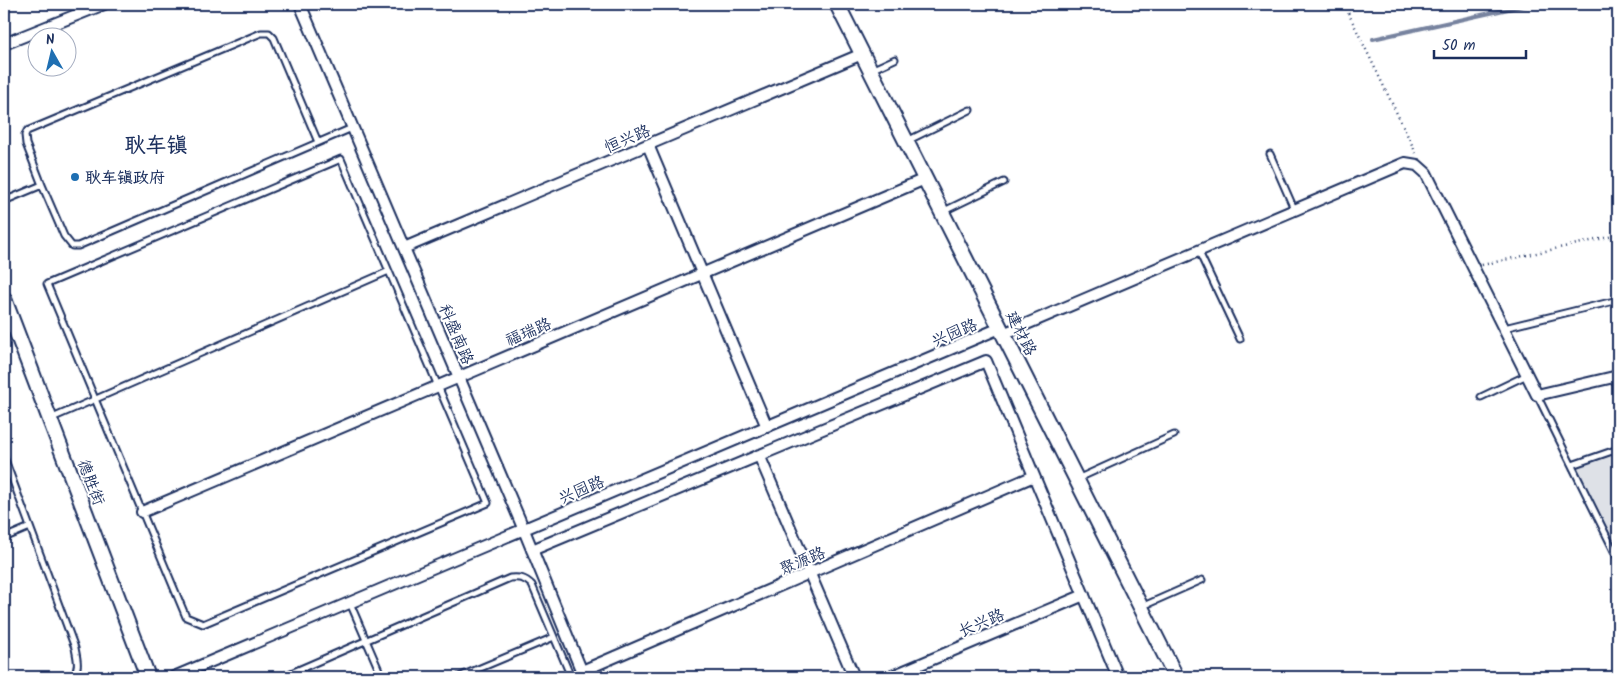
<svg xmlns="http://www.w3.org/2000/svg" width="1622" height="681" font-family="Kalam,'LXGW WenKai TC',sans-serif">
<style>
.green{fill:#dee1e7;stroke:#7c88a2}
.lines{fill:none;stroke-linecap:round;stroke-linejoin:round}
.stream{stroke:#77839f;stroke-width:4}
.lane-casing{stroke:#1b2f5e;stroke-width:9}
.street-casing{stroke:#1b2f5e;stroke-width:14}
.secondary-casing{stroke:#1b2f5e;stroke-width:18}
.path{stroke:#1b2f5e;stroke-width:2.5;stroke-dasharray:1 4;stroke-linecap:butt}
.lane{stroke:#fff;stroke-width:5}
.street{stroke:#fff;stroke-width:10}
.secondary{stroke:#fff;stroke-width:14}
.poi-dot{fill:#1f6fb2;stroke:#fff;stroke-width:2}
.labels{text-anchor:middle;stroke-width:4;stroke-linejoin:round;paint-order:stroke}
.street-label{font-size:16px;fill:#1b2f5e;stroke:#fff}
.poi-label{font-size:16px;font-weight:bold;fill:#1b2f5e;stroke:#fff;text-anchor:start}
.district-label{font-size:21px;font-weight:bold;fill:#1b2f5e;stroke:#fff}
</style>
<rect width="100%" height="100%" fill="#fff"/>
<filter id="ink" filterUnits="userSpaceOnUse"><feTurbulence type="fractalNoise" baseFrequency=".02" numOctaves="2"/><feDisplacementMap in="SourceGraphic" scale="10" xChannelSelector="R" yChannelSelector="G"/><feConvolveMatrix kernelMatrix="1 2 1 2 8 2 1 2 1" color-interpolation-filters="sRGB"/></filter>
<g filter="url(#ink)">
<path class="green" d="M1618,453v96l-49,-80z"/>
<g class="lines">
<path class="stream" d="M1373,39l158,-35"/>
<defs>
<path id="lane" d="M871,70l24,-11
M907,141l63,-31
M1270,154l25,57
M341,159l147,344 -285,121 -17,-7 -139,-333z
M42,185l-16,-41 -1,-9 2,-4 234,-98h8l5,5 44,104
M4,201l38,-16 22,51 8,10h6l274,-118
M942,212l62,-30
M1199,252l41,87
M1504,328l114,-28
M1537,395l81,164
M1481,397l46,-22
M50,419l339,-148
M4,457l71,191c2,11 5,19 -2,29
M1572,465l46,-16
M1077,479l97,-44
M4,538l26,-11
M350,603l32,74
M1141,607l61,-27
M282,677l228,-99c10,-1 15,0 22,7l39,92
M459,677l95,-40"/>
<path id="street" d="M300,4l224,526 60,147
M4,44l100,-40
M648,145l119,282
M404,248l458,-194
M1003,334l402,-171 12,2 9,8 111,222 81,-19
M759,455l95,222
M142,512l783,-333
M532,550l454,-189 132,316
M582,671l452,-195
M174,677l826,-349
M890,677l194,-82"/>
<path id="secondary" d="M837,4l339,673
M4,299l144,378"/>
</defs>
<use href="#lane" class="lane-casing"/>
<use href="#street" class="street-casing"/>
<use href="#secondary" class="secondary-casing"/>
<path class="path" d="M1344,4l72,149
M1482,265l136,-30"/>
<use href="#lane" class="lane"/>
<use href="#street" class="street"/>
<use href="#secondary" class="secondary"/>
</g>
</g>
<circle class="poi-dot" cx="75" cy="177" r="5"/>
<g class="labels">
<g class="street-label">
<text transform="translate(627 138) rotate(-23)" y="6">恒兴路</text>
<text transform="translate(528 331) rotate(-23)" y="6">福瑞路</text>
<text transform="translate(954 332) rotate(-23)" y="6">兴园路</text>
<text transform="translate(1022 333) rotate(63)" y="6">建材路</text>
<text transform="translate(457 334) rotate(67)" y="6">科盛南路</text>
<text transform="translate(92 482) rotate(69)" y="6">德胜街</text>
<text transform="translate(581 489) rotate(-23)" y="6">兴园路</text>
<text transform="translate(802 560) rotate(-23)" y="6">聚源路</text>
<text transform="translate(981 622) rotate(-23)" y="6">长兴路</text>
</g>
<g class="poi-label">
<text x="85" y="183">耿车镇政府</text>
</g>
<g class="district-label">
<text x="156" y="152">耿车镇</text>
</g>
</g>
<rect width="1622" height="681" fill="none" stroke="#fff" stroke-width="20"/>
<rect x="10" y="10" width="1602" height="661" fill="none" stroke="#1b2f5e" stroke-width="2" filter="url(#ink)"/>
<g transform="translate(52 52) rotate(352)"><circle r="24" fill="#ffffff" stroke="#a4acbf"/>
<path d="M0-4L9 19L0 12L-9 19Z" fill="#1f6fb2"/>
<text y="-8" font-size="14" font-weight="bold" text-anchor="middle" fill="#1b2f5e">N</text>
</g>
<path d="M1434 50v8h92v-8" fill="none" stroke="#1b2f5e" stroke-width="2.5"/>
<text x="1442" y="50" font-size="15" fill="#1b2f5e" stroke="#ffffff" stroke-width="4" paint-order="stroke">50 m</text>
</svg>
